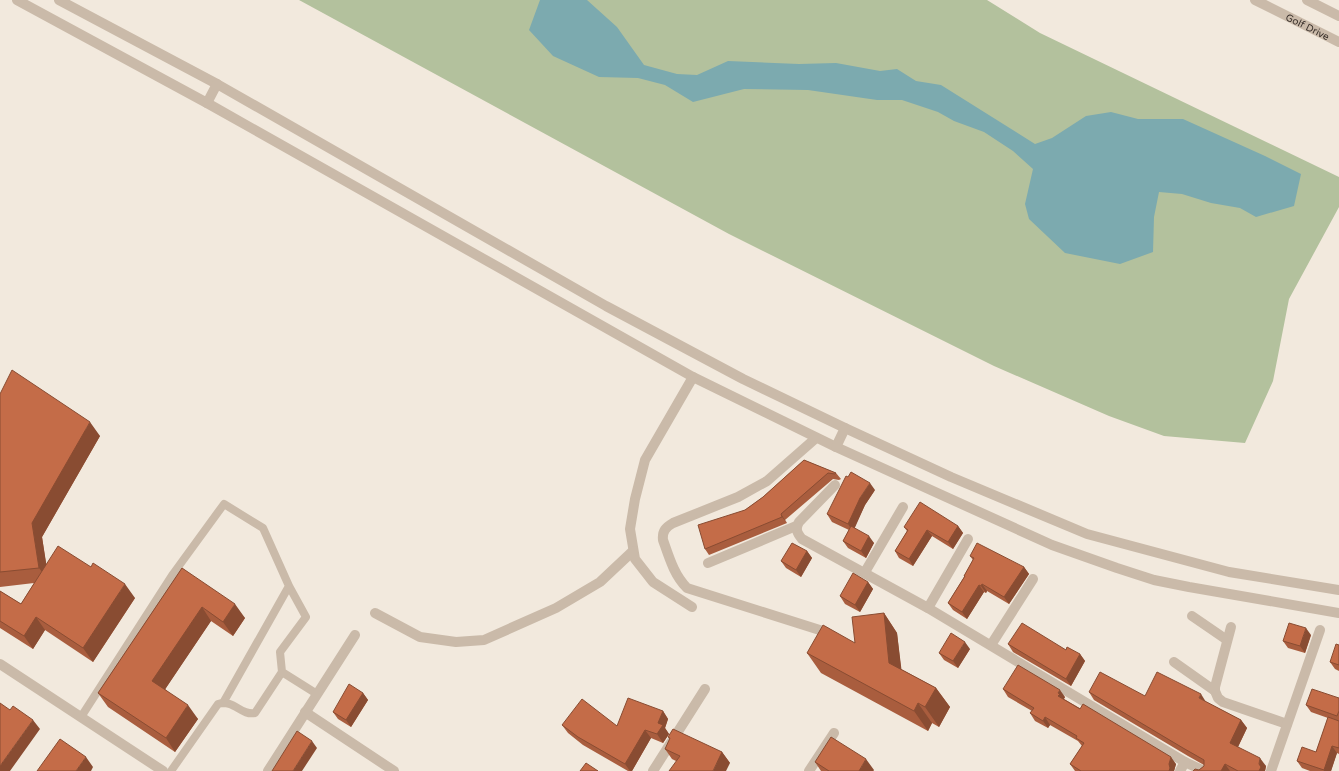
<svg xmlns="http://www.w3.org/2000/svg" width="1339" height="771" font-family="'Varela Round',sans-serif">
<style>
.green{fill:#b3c19d}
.water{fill:#7caaaf}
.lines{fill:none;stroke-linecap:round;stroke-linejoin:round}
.lane{stroke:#cabaa9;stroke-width:8}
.street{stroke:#cabaa9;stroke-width:10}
.wall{fill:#a95d3e}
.shaded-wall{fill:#894c32}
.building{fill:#c46c48;stroke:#894c32}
.labels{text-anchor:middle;stroke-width:3;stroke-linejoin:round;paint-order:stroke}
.street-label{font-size:10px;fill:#372e29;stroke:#faf3e9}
</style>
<rect width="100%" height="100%" fill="#f2e9dd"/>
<path class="green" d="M299,0h688l53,33 299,144v30l-50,92 -16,82 -28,62 -81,-7 -55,-20 -115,-50 -265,-132z"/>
<path class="water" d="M540,0h47l30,27 27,38 33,9 20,1 31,-14 71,3 37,-1 44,8 17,-2 19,12 25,4 94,59 17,-6 34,-22 25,-4 27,7h45l82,37 36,18 -7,32 -38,11 -16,-9 -29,-5 -29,-9 -23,-2 -5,25 -1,35 -33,12 -55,-11 -36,-34 -4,-15 8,-35 -20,-18 -29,-19 -30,-11 -16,-9 -36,-12h-25l-69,-10 -64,-1 -51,13 -28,-17 -27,-7 -39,-1 -46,-21 -24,-26z"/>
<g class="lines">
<path class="lane" d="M223,703l66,-117
M81,717l92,-143 51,-70 39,24 26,58 17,31 -26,35 2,20 35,22
M171,771l47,-67c16,-5 23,12 37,9l27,-41"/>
<g class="street">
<path d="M17,0l190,103 486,274 143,70 216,98 65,23 37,12 35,7 150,26"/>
<path d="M59,0l158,84 389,222 137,73 102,49 106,49 136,57 142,38 110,18"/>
<path id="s1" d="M1255,0l84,42"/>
<path d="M1307,0l32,16"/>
<path d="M207,103l10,-19"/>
<path d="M816,438l-49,43 -29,16 -65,26c-7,4 -11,8 -10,17 6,17 11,35 24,48l139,44"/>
<path d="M836,447l9,-19"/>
<path d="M835,485l-36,37c-4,7 -2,11 3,17l126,69 257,154 19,9"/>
<path d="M708,563l88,-37"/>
<path d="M865,572l38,-65"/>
<path d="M692,607l-39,-25 -18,-23 -5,-30 5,-30 10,-39 48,-83"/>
<path d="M928,608l40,-69"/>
<path d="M375,613l45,24 36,5 28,-2 72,-32 44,-26 33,-31"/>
<path d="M1192,616l35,24"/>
<path d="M991,645l42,-66"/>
<path d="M1174,662l41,29 3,7 5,4 64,22"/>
<path d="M0,664l163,107"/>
<path d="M1215,691v-4l16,-60"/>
<path d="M305,712l89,59"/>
<path d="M268,771l87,-136"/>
<path d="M653,771l52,-82"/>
<path d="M809,771l25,-38"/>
<path d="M1180,771l5,-9"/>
<path d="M1271,771l49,-141"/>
</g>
</g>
<path class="wall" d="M0,394l100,42 -58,101 4,27 89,34 -42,64 -48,-32 -12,19 -33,-21v-37l21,13 13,-21 -34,4z
M804,460l32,13 5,6 -2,1 -6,-1 -48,41 2,3 -78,32 -4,-6 40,-39 18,-13z
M875,490l-10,15 -11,23 20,15 -8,15 -18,-10 -5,-7 6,-11 -17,-8 -5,-8z
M958,526l5,7 -10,16 -21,-13 -19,30 -14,-8 -4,-7 12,-20 -3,-4z
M807,551l5,7 -11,19 -15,-9 -5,-7z
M970,556l54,11 5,7 -20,30 -22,-13 -1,2 -2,-1 -17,27 -14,-9 -5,-7 16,-26v-1l9,-16z
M182,568l63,50 -12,18 -22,-15 -46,68 33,30 -23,33 -67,-45 -10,-14z
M868,582l5,7 -13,23 -15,-8 -5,-8z
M884,613l13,20 4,36 35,19 14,19 -11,20 -7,-4 -4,8 -107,-58 -14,-20 48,-10z
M1311,635l-6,18 -17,-5 -5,-7z
M1008,644l58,6 14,4 5,7 -14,25 -58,-34z
M1339,645v26l-4,-2 -5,-7z
M970,649l-12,19 -14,-8 -5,-7z
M1003,689l62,8 -1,2 112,65 -2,7h-99l-5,-7 12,-18 -4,-5 -28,-16 -2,3 -13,-7 -5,-8 2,-2 -24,-14z
M1089,692l56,4 61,6 35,18 6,8 -9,19 28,19 -1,5h-72l6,-1 5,-4v-1l-16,-9 -94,-56z
M363,693l5,7 -17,27 -13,-8 -5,-7z
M1339,698v56l-2,-1 -6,18h-21l-8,-3 -5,-7 19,-9 12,-34 -17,-6 -5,-7z
M663,711l5,8 -3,9 4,6 -6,9 -12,-5 -19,33h-4l-45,-26 -15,-12 -6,-8 55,1z
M668,737l54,15 8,11 -54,-2 -4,-2 -7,-10 5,-10z
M815,762l59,8 -1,1h-52z"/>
<path class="shaded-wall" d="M90,422l10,14 -58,101 7,44 -10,-13 -7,-45z
M870,483l5,7 -10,15 -12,27 -5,-8 12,-26z
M781,514l6,9 -5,-6z
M958,526l5,7 -10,16 -5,-7z
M927,530l5,6 -19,30 -4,-7z
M869,536l5,7 -8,15 -5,-7z
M807,551l5,7 -11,19 -5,-7z
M1024,567l5,7 -20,30 -5,-7z
M868,582l5,7 -13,23 -5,-7z
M125,584l10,14 -42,64 -10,-14z
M982,584l5,7 -1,2 -5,-7z
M979,585l5,7 -17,27 -5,-7z
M235,604l10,14 -12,18 -10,-14z
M202,607l9,14 -49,73 -10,-13z
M884,613l13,20 6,49 -14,-19z
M36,617l9,13 -12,19 -9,-13z
M1306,628l5,7 -6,18 -5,-7z
M965,642l5,7 -12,19 -5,-7z
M1080,654l5,7 -14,25 -5,-7z
M936,688l14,19 -11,20 -14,-20z
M1060,690l5,7 -2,3 -5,-4v-3z
M363,693l5,7 -17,27 -5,-7z
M1201,694l5,8 -7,-4z
M918,703l14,20 -4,8 -14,-20z
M188,705l10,14 -23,33 -9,-14z
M663,711l5,8 -3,9 4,6 -6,9 -6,-9 1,-11z
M1045,717l5,8 -2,3 -5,-7z
M33,720l7,9 -30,42h-10v-5z
M1241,720l6,8 -11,23 -6,-8z
M645,730l6,8 -19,33h-2l-5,-7z
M312,741l5,7 -15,23h-9z
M1332,746l5,7 -6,18h-7v-1z
M722,752l8,11 -4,8h-13z
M86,757l7,10 -2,4h-15z
M1171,757l5,7 -2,7h-5v-7z
M1260,758l6,8 -1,5h-6z
M866,759l8,11 -1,1h-14z
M1225,764l5,7h-9z"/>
<path class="building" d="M12,370l78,52 -58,101 7,45 -39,4v-178z
M804,460l32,13 -1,1 -7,-1 -47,41 1,3 -77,32 -7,-24 47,-15 18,-13z
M851,472l19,11 -10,15 -12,26 -21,-10 19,-38 2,1z
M920,502l38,24 -10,16 -21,-12 -18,29 -14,-8 13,-21 -4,-3z
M851,526l18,10 -8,15 -18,-10z
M792,543l15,8 -11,19 -15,-9z
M977,543l47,24 -20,30 -22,-13 -1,2 -2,-1 -17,27 -14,-9 17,-27h-1l10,-18 -4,-2z
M58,546l33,21 2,-4 32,21 -42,64 -47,-31 -12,19 -24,-15v-30l21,13z
M182,568l53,36 -12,18 -21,-15 -50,74 36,24 -22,33 -68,-45z
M853,573l15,9 -13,23 -15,-9z
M884,613l5,50 47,25 -11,19 -7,-4 -4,8 -107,-58 16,-28 32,18 -3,-26z
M1022,623l44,27 1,-3 13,7 -14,25 -58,-35z
M1289,623l17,5 -6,18 -17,-5z
M951,633l14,9 -12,19 -14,-8z
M1336,644l3,1v20l-9,-3z
M1018,665l42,25 -2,3 2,1 -2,2 22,13 3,-5 88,53 -2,7 1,4 -1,3h-88l-11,-7 14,-21 -8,-5 1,-2 -32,-19 -2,4 -13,-8 4,-5 -31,-19z
M1100,672l45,24 12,-24 44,22 -2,4 42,22 -11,23 30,15 -1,6 2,3 -2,4h-21l-13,-7 -4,7h-28l2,-2 4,1 5,-4v-6l-21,-12 -94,-56z
M349,684l14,9 -17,27 -13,-8z
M1312,689l27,9v13l-2,5 -31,-11z
M628,698l35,13 -5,12 5,2 -6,9 -12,-4 -20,34 -47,-27 -16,-12 20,-26 35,27z
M0,703l10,7 3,-4 20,14 -33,46z
M1328,717l11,4v27l-7,-2 -8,24 -27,-9 5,-14 14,5z
M673,729l49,23 -9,19h-44l11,-15 -15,-7 5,-11 -2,-1z
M297,731l15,10 -19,30h-21z
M831,737l35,22 -7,12h-30l-14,-9z
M60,739l26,18 -10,14h-39z
M586,763l12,8h-18z"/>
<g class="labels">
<g class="street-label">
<text dy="4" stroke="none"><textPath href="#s1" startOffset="59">Golf Drive</textPath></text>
</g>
</g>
</svg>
